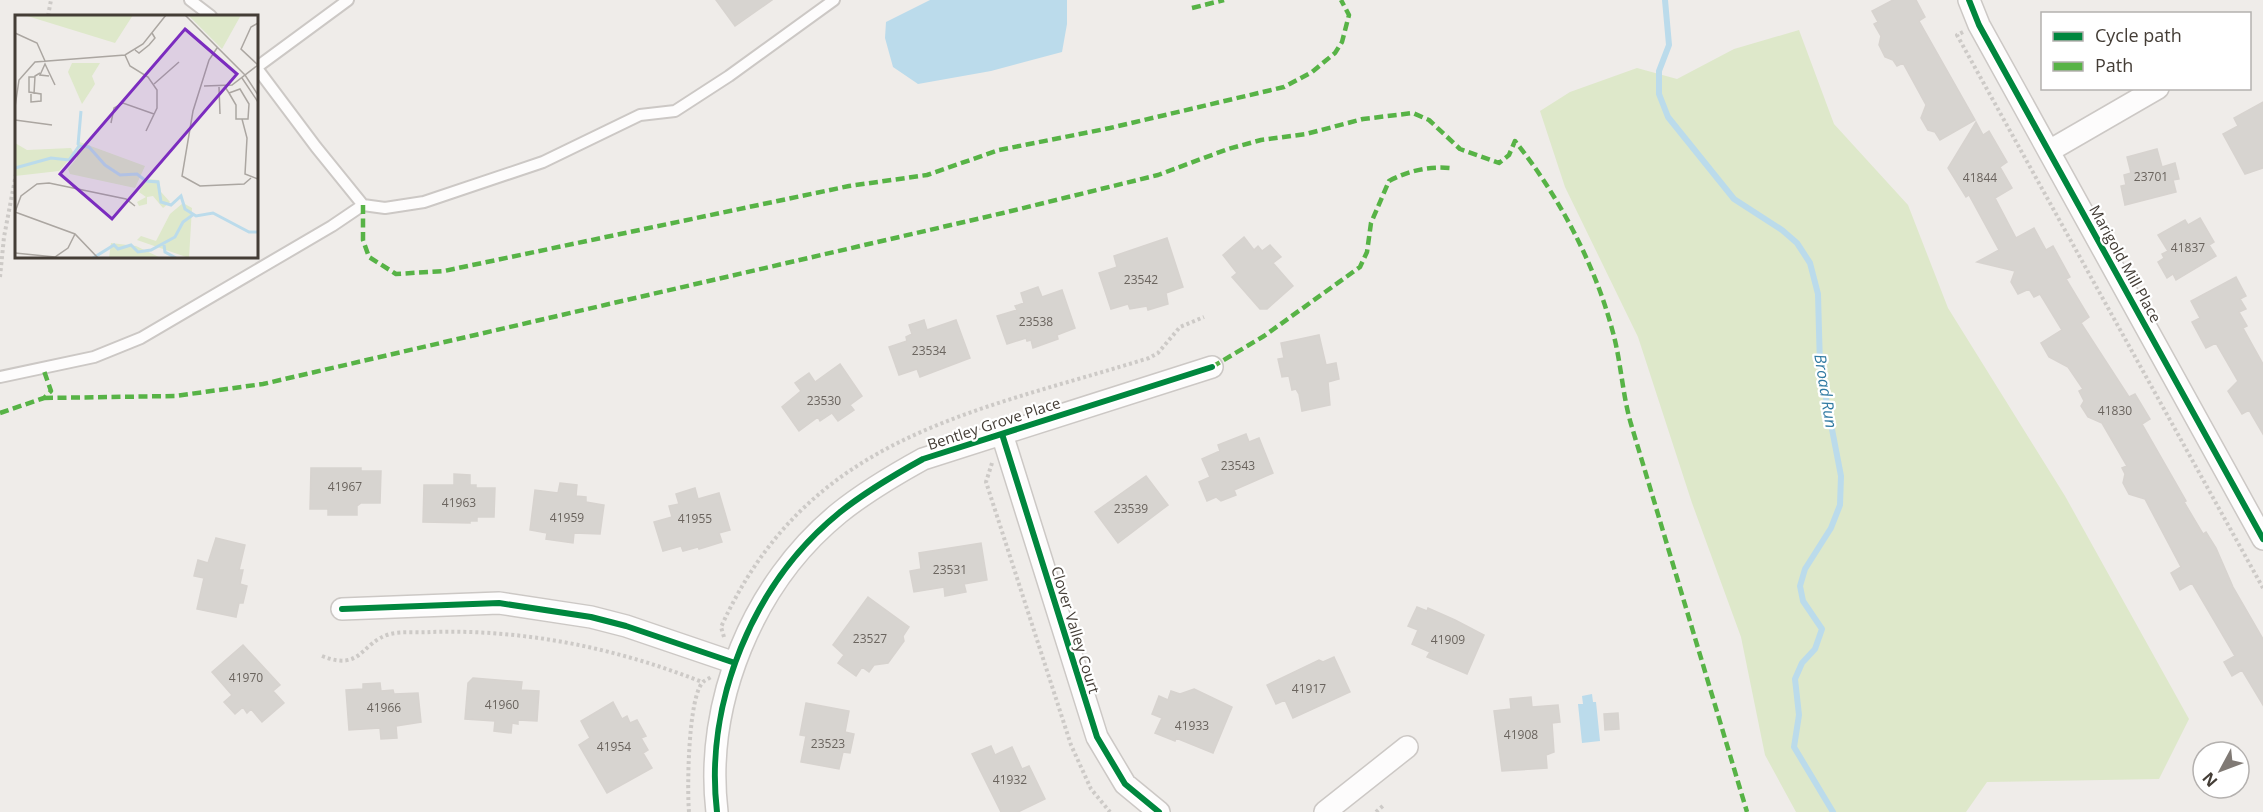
<svg xmlns="http://www.w3.org/2000/svg" width="2263" height="812" font-family="'Open Sans',sans-serif">
<style>
.green{fill:#dee8ca}
.water{fill:#bbdbeb}
.lines{fill:none;stroke-linecap:round;stroke-linejoin:round}
.stream{stroke:#bbdbeb;stroke-width:6}
.building{fill:#d7d4d0;stroke:#d7d3cf;stroke-width:1.5}
.service-casing{stroke:#ccc8c5;stroke-width:14}
.minor-casing{stroke:#ccc8c5;stroke-width:24}
.path{stroke:#cdcac7;stroke-width:4;stroke-dasharray:3 3;stroke-linecap:butt}
.service{stroke:#fdfcfc;stroke-width:10}
.minor{stroke:#fdfcfc;stroke-width:21}
.quiet{stroke:#57b346;stroke-width:4.5;stroke-dasharray:9 4.5;stroke-linecap:butt}
.cycleway-casing{stroke:#fff;stroke-width:10}
.cycleway{stroke:#00873e;stroke-width:6}
.labels{text-anchor:middle;stroke-width:4.5;stroke-linejoin:round;paint-order:stroke}
.number-label{font-size:12px;fill:#6a645e}
.street-label{font-size:15px;fill:#443d36;stroke:#fff}
.water-label{font-size:16px;font-style:italic;fill:#327ba3;stroke:#fff}
.inset-river{fill:none;stroke:#bbdbeb;stroke-width:3}
.inset-road{fill:none;stroke:#aba6a1;stroke-width:1.5}
.view{fill:#7b2cbf;fill-opacity:0.15;stroke:#7b2cbf;stroke-width:3}
.inset-edge{fill:none;stroke:#443d36;stroke-width:3}
</style>
<rect width="100%" height="100%" fill="#efece9"/>
<path class="green" d="M1799,30l35,94 74,81 40,103 117,188 124,223 -30,60 -172,3 -21,30h-170l-31,-57 -24,-118 -49,-134 -54,-166 -73,-150 -25,-76 30,-19 67,-24 40,11 57,-30z"/>
<path class="water" d="M930,0h137v24l-5,28 -71,19 -73,13 -25,-17 -8,-29 1,-16z
M1592,694l1,8h3l4,39 -18,2 -4,-39h5l-1,-8z"/>
<g class="lines">
<path class="stream" d="M1665,0l4,45 -10,26v23l9,23 66,82 48,31 15,13 13,20 8,31 2,73 21,109 -1,29 -9,23 -26,41 -5,17 3,15 19,28 -7,20 -13,14 -7,16 4,36 -5,32 39,65"/>
</g>
<path class="building" d="M716,0h56l-37,26z
M1893,0h23l9,17 -6,4 56,99 -35,20 -5,-8 -7,-2 -7,-12 5,-13 -23,-42 -6,3 -4,-6 -8,-3 -6,-12 2,-9 -7,-12 4,-2 -6,-11z
M2263,102v66l-18,6 -22,-40 15,-8 -4,-8z
M1976,122l7,13 6,-4 18,31 -7,5 12,21 -17,10 21,40 18,-10 12,22 7,-4 17,31 -4,2 23,38 -8,6 48,74 6,-3 15,25 -8,5 44,77 -2,1 19,32 3,-2 10,16 17,39 30,52v66l-21,-35 -10,6 -8,-14 11,-6 -43,-73 -12,7 -9,-17 10,-6 -36,-68 -16,-5 -6,-11 2,-9 -3,-6 5,-2 -25,-43 -14,-6 -7,-11 3,-5 -5,-10 4,-2 -15,-22 -19,-10 -8,-14 21,-13 -22,-36 -6,3 -5,-8 -11,5 -7,-12 4,-11 -38,-9 22,-12 -30,-55 -3,2 -18,-29z
M2157,149l5,18 13,-4 4,16 -6,1 3,12 -51,13 -4,-19 5,-1 -2,-10 7,-2 -4,-16z
M2200,218l14,24 -5,3 7,11 -40,24 -3,-6 -6,4 -9,-16 6,-4 -2,-4 6,-3 -10,-16 27,-15 3,5z
M1244,237l10,13 4,-4 4,5 8,-6 11,12 -8,6 20,23 -26,23h-7l-28,-32 5,-4 -14,-18z
M1167,238l16,49 -17,6 2,11 -20,6 -1,-4 -17,3 -2,-5 -17,5 -12,-36 18,-6 -3,-11z
M2236,277l10,19 -6,3 6,10 -7,3 8,14 -4,2 20,36v70l-14,-24 -7,4 -14,-23 10,-10 -22,-38 -10,5 -14,-26 8,-4 -9,-17z
M1038,287l4,10 20,-7 13,38 -18,7 1,4 -25,9 -2,-8 -4,1 -1,-3 -19,6 -10,-28 20,-6 -2,-4 9,-3 -3,-10z
M924,320l3,10 29,-10 14,38 -50,19 -3,-8 -18,6 -10,-28 18,-6 -1,-4 6,-3 -3,-9z
M1319,335l7,30 10,-2 3,16 -11,3 2,23 -28,6 -3,-17 -3,-5 -4,1 -3,-14 -7,1 -4,-18 6,-1 -3,-15z
M840,364l22,32 -12,9 4,5 -16,11 -6,-8 -12,8 -2,-4 -19,14 -17,-24 19,-16 -6,-8 14,-10 6,9z
M1246,434l3,8 10,-4 14,35 -39,17 2,5 -15,6 -5,-4 -9,4 -8,-19 11,-5 -8,-18 18,-8 -2,-6z
M311,468h50v3h20l-1,32h-19l-4,3v9h-29v-6h-18z
M454,474l16,1v10h6v3h19l-1,29h-17v4h-7v2l-47,-1 1,-37h30z
M1146,476l22,29 -50,38 -23,-31z
M560,483l17,2 -1,11 10,1v5l18,3 -4,29 -26,-1 -1,10 -27,-4 1,-6 -17,-3 5,-40 23,3z
M695,488l3,11 21,-6 11,37 -11,3 3,9 -23,7 -1,-2 -15,4 -2,-5 -18,5 -9,-29 18,-5 -3,-11 10,-2 -3,-10z
M216,538l29,7 -6,25h4l-3,14 7,2 -4,17h-4l-3,14 -39,-8 7,-31 -10,-2 4,-16 10,3z
M981,543l6,37 -23,4 2,8 -21,4 -1,-9 -30,5 -4,-21 11,-2 -2,-16z
M868,597l41,30 -6,9 1,5 -16,22 -14,2 -5,7 -7,-5 -6,9 -18,-13 6,-8 -11,-10z
M1417,607l10,4 1,-3 27,12 29,15 -17,39 -40,-17 3,-5 -18,-8 6,-14 -10,-4z
M243,645l37,40 -7,6 11,12 -22,19 -11,-13 -4,4 -4,-6 -8,7 -11,-12 8,-7 -20,-23z
M1334,657l16,35 -57,26 -8,-18 -9,4 -9,-19 52,-25 4,2z
M473,678l49,4 -1,8 18,1 -2,30 -19,-1v4l-6,-1 -1,10 -17,-2 1,-10 -30,-2 3,-36z
M380,683l1,8 12,-1 1,4 24,-1 3,29 -25,4 1,12 -16,1 -1,-11 -31,2 -3,-40 17,-1v-5z
M1194,689l38,18 -19,46 -37,-15 -1,3 -20,-8 7,-15 -10,-4 7,-18 9,4 3,-9 9,3z
M1531,697l1,10 26,-2 2,17 -8,1 2,29 -8,3 1,13 -45,3 -8,-60 17,-2 -1,-10z
M613,702l9,17 5,-3 3,7 7,-3 9,16 -5,2 7,12 -5,3 9,15 -45,25 -28,-48 11,-7 -9,-17z
M806,703l43,8 -4,21 9,2 -4,19 -7,-1 -4,17 -38,-7 5,-26 -6,-1z
M1618,713l1,16 -14,1 -1,-16z
M991,746l4,9 17,-8 10,22 7,-3 16,33 -27,13h-17l-29,-58z"/>
<g class="lines">
<defs>
<path id="service" d="M190,0l21,16
M256,67l60,80 47,58
M257,67l91,-67
M0,377l94,-20 47,-19 191,-112 31,-21 22,3 39,-6 119,-40 97,-47 35,-4 54,-35 105,-76"/>
<path id="minor" d="M1969,0l10,25 284,514
M2049,151l109,-63
M1002,434l95,303 28,47 34,28
M342,609l157,-6 92,14 35,9 109,37
M717,812c-13,-109 36,-229 122,-299 26,-21 55,-38 84,-54l289,-92
M1325,812l82,-65"/>
</defs>
<use href="#service" class="service-casing"/>
<use href="#minor" class="minor-casing"/>
<path class="path" d="M48,16l3,-16
M1963,32l-6,3 306,553
M0,277l4,-40 12,-63
M992,463l-6,19 85,263 20,44 19,23
M724,637l-3,-10c87,-191 247,-213 428,-269l9,-5 22,-26 24,-10
M322,656c40,16 39,-14 68,-22 12,-3 28,-1 41,-2 93,-3 185,16 271,50
M689,812c-2,-23 -1,-115 14,-130 2,-2 5,-3 8,-5
M1376,812l8,-7"/>
<use href="#service" class="service"/>
<use href="#minor" class="minor"/>
<path class="quiet" d="M1192,8l32,-8
M363,205v35l6,17 27,17 48,-3 405,-85 78,-11 72,-25 111,-22 174,-41 28,-15 23,-19 7,-11 7,-27 -8,-15
M1212,367l52,-31 96,-69 7,-15 4,-29 18,-42c19,-10 39,-15 61,-13
M44,398l131,-2 88,-12 740,-171 155,-38 70,-26 33,-9 45,-6 57,-15 50,-6 16,7 31,29 39,14 10,-8 6,-14c43,54 79,121 97,188 9,31 10,64 19,95l116,388
M0,413l44,-15 7,-7 -8,-23"/>
<defs>
<path id="cycleway" d="M1969,0l10,25 284,514
M1002,434l95,303 28,47 34,28
M342,609l157,-6 92,14 35,9 109,37
M717,812c-13,-109 36,-229 122,-299 26,-21 55,-38 84,-54l289,-92"/>
</defs>
<use href="#cycleway" class="cycleway-casing"/>
<use href="#cycleway" class="cycleway"/>
</g>
<g class="labels">
<g class="number-label">
<text x="2151" y="181">23701</text>
<text x="1980" y="182">41844</text>
<text x="2188" y="252">41837</text>
<text x="1141" y="284">23542</text>
<text x="1036" y="326">23538</text>
<text x="929" y="355">23534</text>
<text x="824" y="405">23530</text>
<text x="2115" y="415">41830</text>
<text x="1238" y="470">23543</text>
<text x="345" y="491">41967</text>
<text x="459" y="507">41963</text>
<text x="1131" y="513">23539</text>
<text x="567" y="522">41959</text>
<text x="695" y="523">41955</text>
<text x="950" y="574">23531</text>
<text x="870" y="643">23527</text>
<text x="1448" y="644">41909</text>
<text x="246" y="682">41970</text>
<text x="1309" y="693">41917</text>
<text x="502" y="709">41960</text>
<text x="384" y="712">41966</text>
<text x="1192" y="730">41933</text>
<text x="1521" y="739">41908</text>
<text x="828" y="748">23523</text>
<text x="614" y="751">41954</text>
<text x="1010" y="784">41932</text>
</g>
<g class="street-label">
<text transform="translate(2125 264) rotate(61)" y="5">Marigold Mill Place</text>
<text transform="translate(994 424) rotate(-18)" y="5">Bentley Grove Place</text>
<text transform="translate(1075 630) rotate(73)" y="5">Clover Valley Court</text>
</g>
<g class="water-label">
<text transform="translate(1826 391) rotate(81)" y="6">Broad Run</text>
</g>
</g>
<g transform="translate(15 15)">
<rect width="243" height="243" fill="#efece9"/>
<path d="M9,0h109l-18,28zM173,0h53l-19,34zM57,48h28l-8,13 3,8 -13,20 -14,-32zM62,126l68,25 -10,22 -65,-14 -2,-5 9,-11zM0,128l12,7 44,-2 3,6 -15,17 -44,5zM131,164l13,1 2,12 9,10 -7,6 -10,-12 -6,1v7l-8,2 -2,-4 9,-5 -7,-5zM168,188l9,5 -3,50 -52,-18 4,-4 15,5 14,-27zM96,228l25,3 25,12h-52z" fill="#dee8ca"/>
<path class="inset-river" d="M63,130l3,-34M0,153l36,-10 18,2 10,-14 10,1 16,18 15,10 17,-1 9,7 12,1 3,20 10,3 10,-9 4,13 11,7 17,-3 36,19h9M149,230l1,7 11,6M78,243l21,-13 4,4 13,-4 7,7 13,-2 24,-13 8,-15 11,-8"/>
<path class="inset-road" d="M170,0l60,60 13,20M0,18l22,10 8,18M202,33l-8,12 -16,51 -11,65 18,10 44,-2 7,-6M120,35l4,3 10,-8 6,-7 -3,-5M110,40l5,11 18,11 9,13v18l-11,23M243,50l-17,-16 10,-22 7,-4M34,61l-9,-1 5,-11 10,21M227,63l16,24M139,69l25,-22M189,71l28,-1 26,-20M204,72l1,27M210,72l4,6 7,12v14h12l1,-15 -9,-15 -11,4M16,79v8l10,-1v-7l-12,-2v-15h6M19,79l1,-18 5,-3M0,92l4,-27 16,-18 90,-7 18,-11 23,-29M227,104l5,19 -2,36 13,5M0,105l37,5M96,108l3,-15 9,-5 31,11M0,238l40,4 13,-9 7,-14M83,243l-23,-24 -60,-22 6,-16 16,-12 12,-1 77,16 9,7"/>
<path class="view" d="M170,14l52,45 -125,145 -52,-45z"/>
<rect width="243" height="243" class="inset-edge"/>
</g>
<rect x="2041" y="12" width="210" height="78" fill="#ffffff" stroke="#b4b1af" stroke-width="1.5"/>
<rect x="2053" y="32" width="30" height="9" fill="#00873e" stroke="#b4b1af" stroke-width="1.5"/>
<text x="2095" y="42" font-size="18" fill="#443d36">Cycle path</text>
<rect x="2053" y="62" width="30" height="9" fill="#57b346" stroke="#b4b1af" stroke-width="1.5"/>
<text x="2095" y="72" font-size="18" fill="#443d36">Path</text>
<g transform="translate(2221 770) rotate(229)"><circle r="28" fill="#ffffff" stroke="#b4b1af" stroke-width="1.5"/>
<path d="M0-4.5L10 22L0 15L-10 22Z" fill="#807a75"/>
<text y="-9" font-size="16" font-weight="bold" text-anchor="middle" fill="#443d36">N</text>
</g>
</svg>
